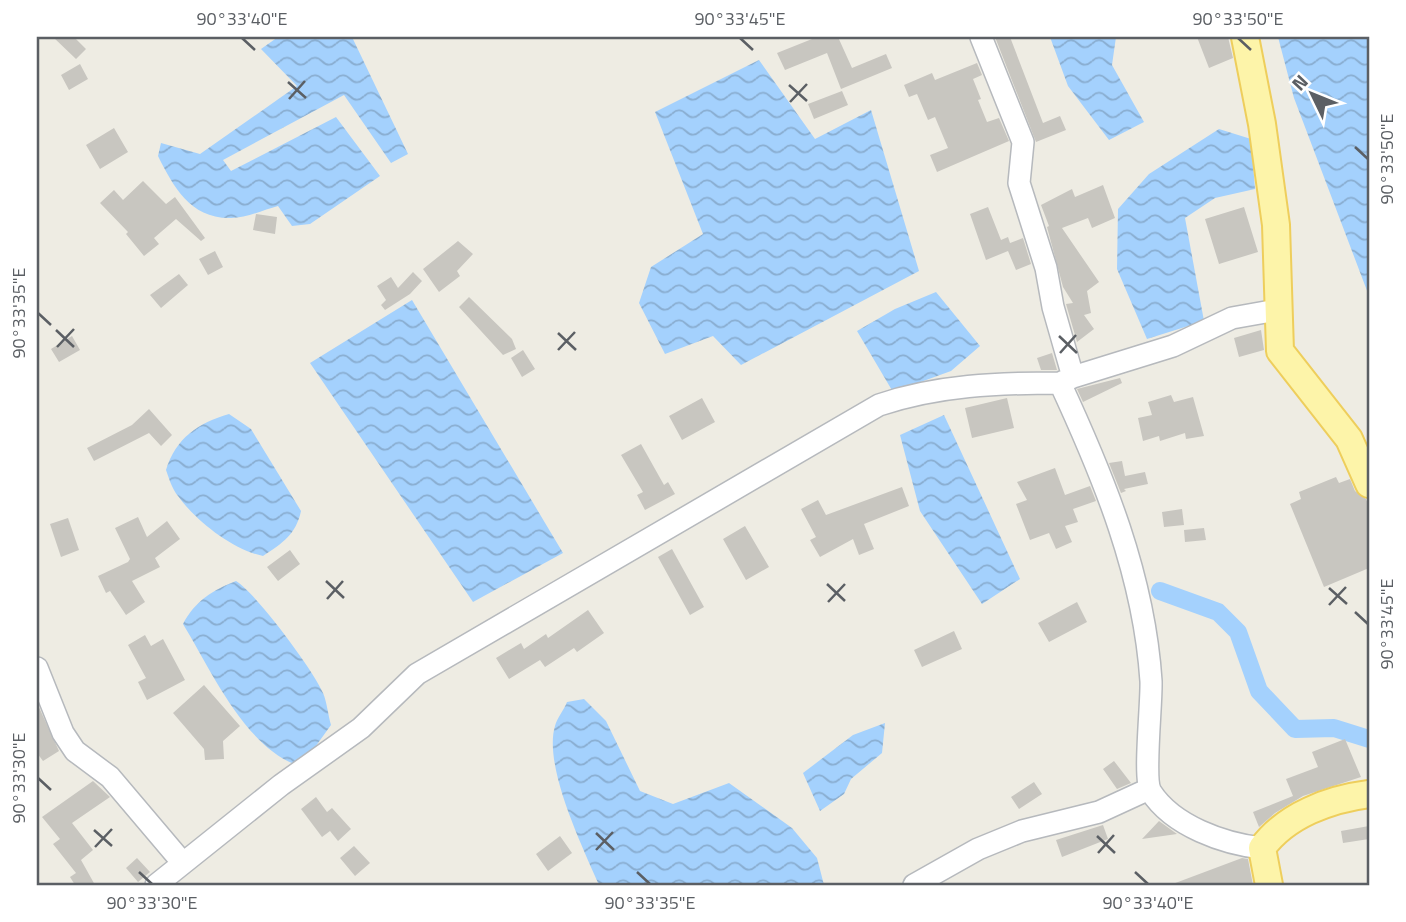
<svg xmlns="http://www.w3.org/2000/svg" width="1406" height="922" font-family="'Titillium Web',sans-serif">
<style>
.water{fill:url(#water-waves)}
.lines{fill:none;stroke-linecap:round;stroke-linejoin:round}
.canal{stroke:#a4d1fd;stroke-width:18}
.building{fill:#c8c6c0}
.minor-casing{stroke:#b6b9bd;stroke-width:24}
.major-casing{stroke:#eece5c;stroke-width:30}
.minor{stroke:#fff;stroke-width:21}
.major{stroke:#fdf4a9;stroke-width:26}
.ticks{fill:none;stroke:#5b5f64;stroke-width:2.5}
.neatline{fill:none;stroke:#5b5f64;stroke-width:2.5}
.ticks-label{font-size:18px;text-anchor:middle;fill:#5b5f64}
</style>
<defs>
<pattern id="water-waves" width="16" height="10" patternUnits="userSpaceOnUse" patternTransform="scale(1.75)"><rect width="16" height="10" fill="#a4d1fd"/><path d="M0 5q4-4 8 0t8 0" fill="none" stroke="#89add0"/></pattern>
</defs>
<rect width="100%" height="100%" fill="#eeece3"/>
<path class="water" d="M278,37h74l56,117 -17,9 -47,-68 -121,65 8,11 105,-54 44,59 -70,48 -18,2 -14,-20c-15,4 -34,13 -49,12 -39,0 -56,-32 -71,-62l3,-13 39,11 97,-68 -36,-37z
M1050,37h66l-4,28 32,57 -35,18 -41,-54z
M1278,37h91v259l-75,-198z
M759,60l56,79 56,-29 48,161 -178,94 -28,-29 -48,18 -26,-51 12,-36 52,-33 -48,-122z
M1219,129l32,10 4,50 -40,9 -30,20 19,103 -57,18 -30,-70 1,-60 31,-35z
M936,292l44,54 -29,25 -58,21 -36,-61 38,-22z
M412,300l151,253 -90,49 -163,-239z
M229,414l22,15 50,82c-5,23 -18,32 -38,45 -30,-6 -67,-35 -85,-60 -6,-7 -9,-18 -12,-26 10,-32 32,-47 63,-56z
M944,415l76,164 -38,25 -62,-93 -20,-76z
M236,581c19,11 78,90 87,112 4,9 5,22 8,32l-18,25 -19,14c-51,-21 -83,-94 -111,-140 12,-23 30,-34 53,-43z
M584,699l22,22 34,70 33,13 56,-21 63,45 25,30 7,27h-225c-16,-37 -56,-119 -44,-159 2,-8 9,-16 12,-24z
M885,723l-3,30 -31,26 -7,15 -24,17 -17,-38 50,-38z"/>
<g class="lines">
<path class="canal" d="M1160,591l58,21 20,20 21,59 36,38 39,-1 35,11"/>
</g>
<path class="building" d="M53,37h21l12,12 -10,10z
M817,37h21l14,31 34,-14 6,14 -51,21 -14,-36 -42,17 -8,-17z
M995,37h15l33,86 17,-7 6,14 -30,12z
M1197,37h31l5,21 -24,10z
M977,63l5,12 -9,4 8,20 -3,1 9,22 12,-4 10,23 -72,31 -7,-17 18,-7 -13,-31 -7,3 -11,-26 -8,3 -5,-12 28,-12 3,7z
M80,64l8,15 -19,11 -8,-15z
M842,91l6,14 -34,14 -6,-15z
M114,128l14,24 -28,17 -14,-24z
M143,181l23,23 9,-7 30,41 -4,3 -25,-22 -22,19 5,6 -15,12 -18,-22 2,-2 -28,-29 14,-13 9,10z
M1103,185l12,33 -23,10 -4,-10 -26,10 37,54 -12,9 4,22 -7,2 10,14 -17,13 -11,-38 7,-1 -10,-16 -16,-60 2,-1 -8,-21 31,-16 3,8z
M988,207l13,33 7,-3 2,6 13,-5 8,26 -15,6 -8,-19 -22,9 -16,-46z
M1244,207l14,45 -39,12 -14,-45z
M256,214l21,3 -2,17 -22,-4z
M458,241l15,13 -16,17 3,5 -21,16 -16,-23z
M215,251l8,16 -15,8 -9,-16z
M413,272l9,9 -12,13 -25,16 -4,-5 5,-5 -9,-14 14,-9 7,11z
M179,274l9,11 -27,23 -11,-13z
M469,297l43,42 4,10 -13,6 -44,-48z
M1261,330l3,20 -25,7 -5,-19z
M72,336l8,14 -21,12 -8,-13z
M523,350l12,19 -13,8 -11,-19z
M1052,353l5,17h-16l-4,-12z
M1120,378l2,5 -39,19 -6,-13z
M1171,395l3,7 19,-5 11,39 -18,3 -1,-6 -25,8 -1,-5 -16,5 -5,-23 14,-3 -4,-13z
M702,398l13,24 -33,18 -13,-24z
M1007,398l7,30 -42,10 -7,-30z
M149,409l23,26 -11,11 -12,-13 -55,28 -7,-13 45,-23z
M641,444l23,41 4,-3 7,12 -30,16 -8,-15 6,-3 -22,-37z
M1122,461l3,15 20,-4 3,12 -24,5 2,2 -5,2 -12,-30z
M1055,468l10,27 25,-9 6,15 -23,8 5,13 -13,4 7,16 -16,7 -7,-16 -19,7 -14,-36 11,-4 -10,-18z
M1336,477l3,6 11,-4 5,12 11,8 3,7v62l-45,19 -34,-83 11,-5 -2,-7z
M902,487l7,19 -45,18 10,25 -15,6 -6,-16 -33,18 -10,-17 6,-3 -15,-28 17,-9 8,15z
M1182,509l2,16 -20,2 -2,-15z
M138,517l9,20 20,-16 13,18 -25,19 5,9 -28,14 13,21 -19,13 -16,-24 -4,2 -8,-17 30,-14 2,-3 -15,-31z
M68,518l11,32 -18,7 -11,-33z
M745,526l24,41 -23,13 -23,-41z
M1204,528l2,12 -21,2 -1,-12z
M672,549l32,58 -14,8 -32,-58z
M290,550l10,14 -22,17 -11,-14z
M1077,602l10,20 -38,20 -11,-19z
M588,610l16,23 -27,19 -3,-4 -29,19 -5,-7 -31,19 -13,-21 25,-15 3,6 22,-15 2,4z
M954,631l8,18 -40,18 -8,-17z
M145,635l6,11 12,-7 22,41 -38,20 -9,-18 8,-4 -18,-33z
M204,685l36,41 -17,15 1,18 -19,1 -1,-11 -31,-36z
M37,703l22,48 -16,10 -6,-8z
M1345,739l16,38 -58,19 -28,17 -16,14 -6,-15 40,-16 -7,-17 32,-12 -6,-15z
M1114,761l17,22 -14,6 -14,-20z
M93,781l17,16 -38,26 21,27 -12,10 14,25h-20l-5,-8 6,-4 -23,-29 7,-5 -18,-22z
M1034,782l8,12 -23,15 -8,-12z
M316,797l11,15 5,-4 19,21 -13,12 -8,-10 -8,6 -21,-28z
M1159,821l18,13 -35,5z
M1103,825l5,14 -46,18 -6,-17z
M1369,826v13l-26,4 -2,-12z
M560,836l12,17 -24,18 -12,-17z
M354,846l16,17 -15,13 -15,-18z
M137,858l13,14 -12,10 -12,-14z
M1242,858l6,1 5,26h-83z"/>
<g class="lines">
<defs>
<path id="minor" d="M981,37l42,105 -4,41 27,85 7,39 20,70 -13,6c44,95 84,192 91,298 1,21 -8,98 0,111 22,34 73,52 111,56
M1073,377l100,-31 59,-28 45,-8
M37,668l26,65 12,18 35,26 72,85
M156,885l125,-100 80,-57 56,-54 462,-269c59,-20 119,-22 181,-22
M914,885l64,-36 44,-18 77,-19 50,-23"/>
<path id="major" d="M1245,37l17,87 14,101 4,126 69,88 20,45
M1269,885l-7,-37c24,-33 68,-49 107,-54"/>
</defs>
<use href="#minor" class="minor-casing"/>
<use href="#major" class="major-casing"/>
<use href="#minor" class="minor"/>
<use href="#major" class="major"/>
</g>
<path class="ticks" d="M242,38l13,12M740,38l13,12M1238,38l13,12M288,82l18,16M789,85l18,16M289,99l16,-18M790,102l17,-18M1355,147l13,12M38,313l13,12M56,330l18,17M558,333l18,17M1059,336l18,17M57,347l17,-18M558,350l17,-18M1060,353l16,-18M326,581l18,17M827,584l18,17M1329,588l18,16M327,599l16,-18M828,602l17,-18M1329,605l17,-18M1355,612l13,12M38,778l13,12M94,830l18,16M596,833l18,17M1097,836l18,17M95,847l17,-18M596,850l17,-18M1098,853l16,-18M139,872l13,12M637,872l13,12M1135,872l13,12"/>
<rect width="1406" height="922" fill="none" stroke="#ffffff" stroke-width="77"/>
<g transform="translate(1312 94) rotate(313)" stroke="#ffffff" stroke-width="5" paint-order="stroke">
<path d="M0-5L12 26L0 18L-12 26Z" fill="#5b5f64"/>
<text y="-10" font-size="19" font-weight="bold" text-anchor="middle" fill="#5b5f64">N</text>
</g>
<rect x="38" y="38" width="1330" height="846" class="neatline"/>
<g class="ticks-label">
<text x="242" y="25">90°33'40"E</text>
<text x="740" y="25">90°33'45"E</text>
<text x="1238" y="25">90°33'50"E</text>
<text transform="translate(1387 159) rotate(-90)" y="6">90°33'50"E</text>
<text transform="translate(19 313) rotate(-90)" y="6">90°33'35"E</text>
<text transform="translate(1387 624) rotate(-90)" y="6">90°33'45"E</text>
<text transform="translate(19 778) rotate(-90)" y="6">90°33'30"E</text>
<text x="152" y="909">90°33'30"E</text>
<text x="650" y="909">90°33'35"E</text>
<text x="1148" y="909">90°33'40"E</text>
</g>
</svg>
